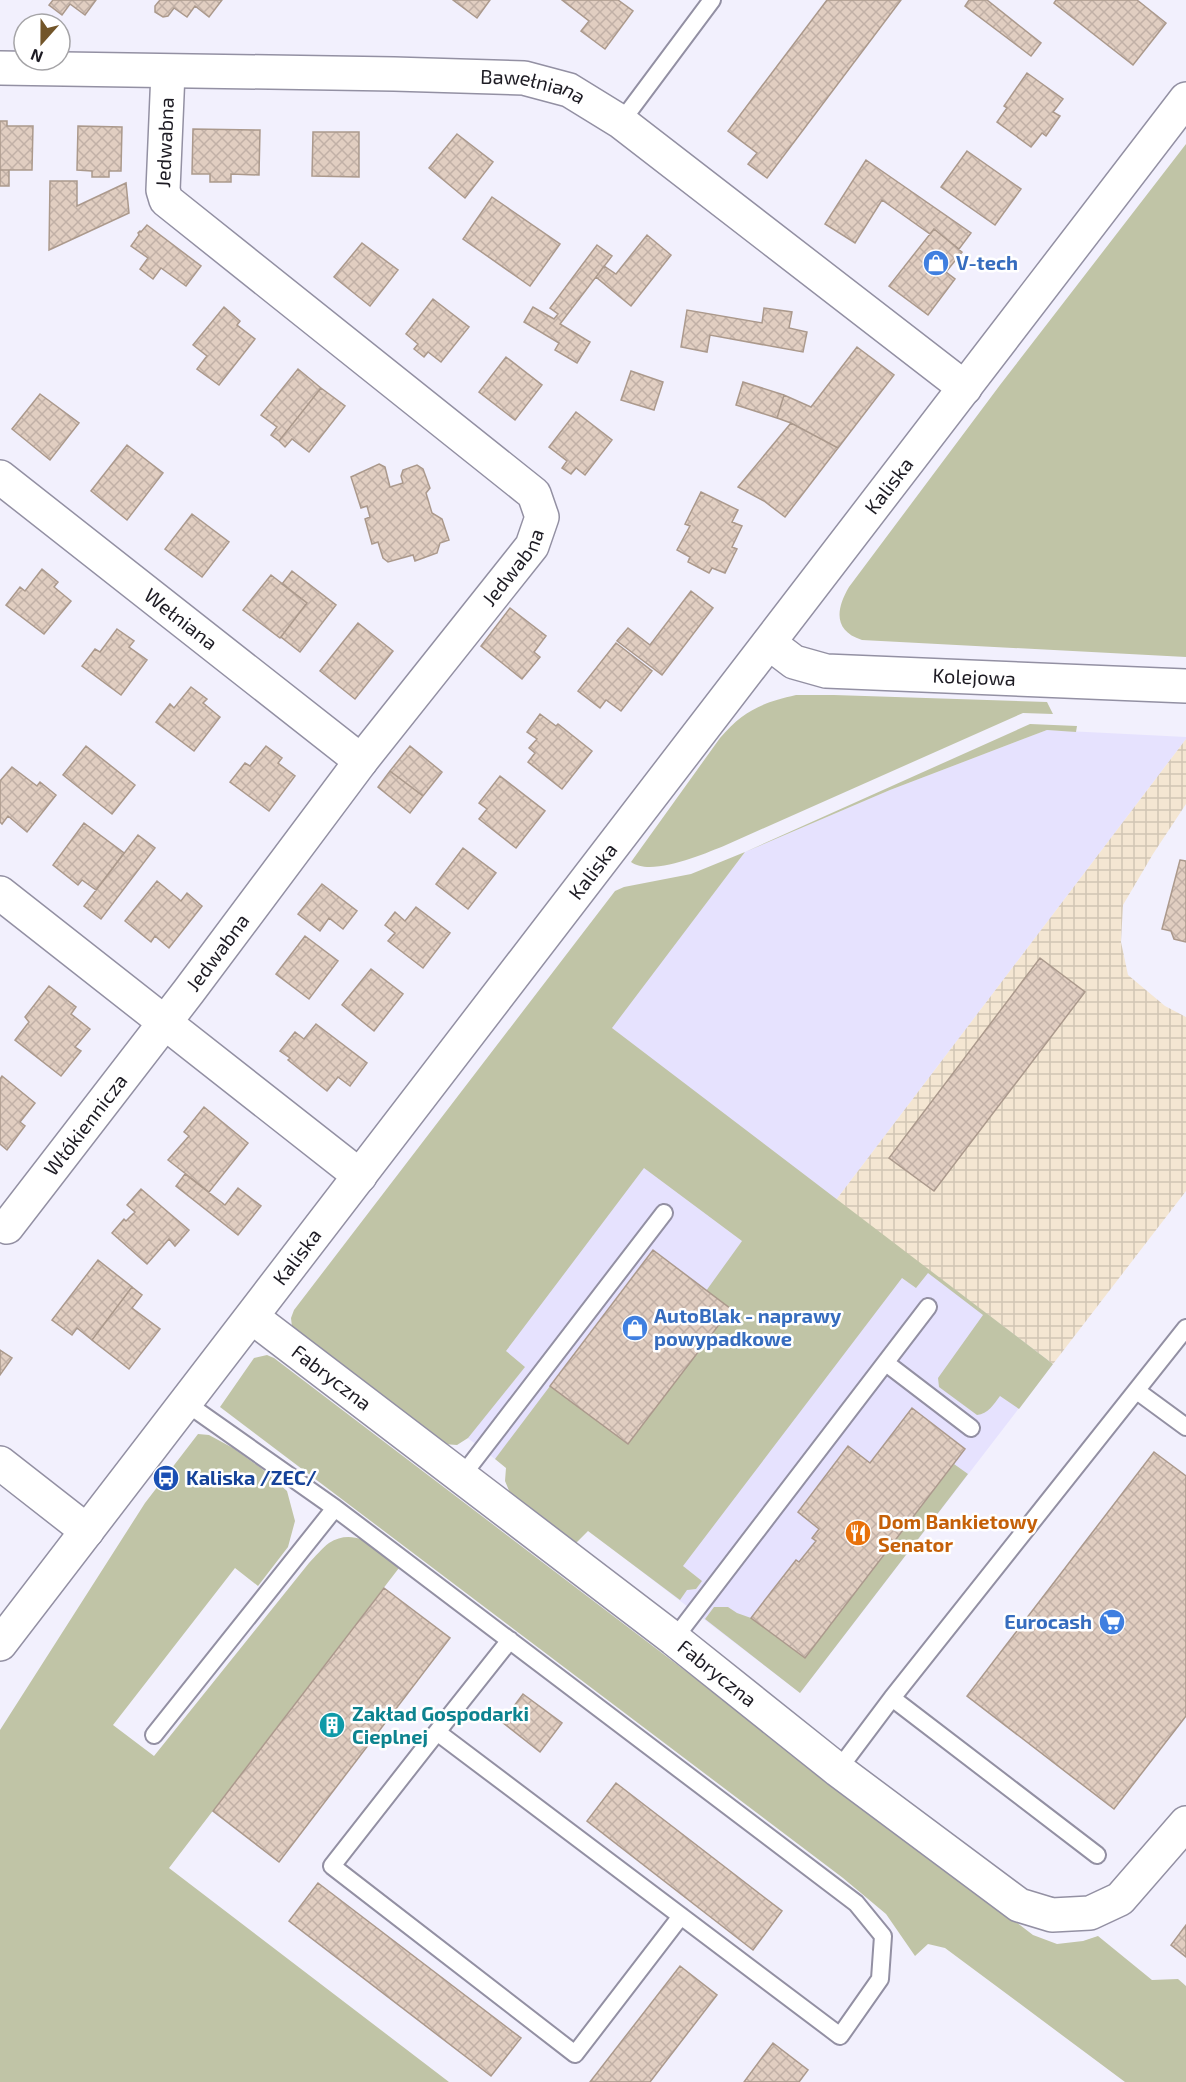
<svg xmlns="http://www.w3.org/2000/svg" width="1186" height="2082" font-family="'Exo 2',sans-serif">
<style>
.built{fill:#e6e2fe}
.industrial{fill:url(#industrial-grid)}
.grass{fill:#c0c4a6}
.building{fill:url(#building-cross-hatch);stroke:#ab998c;stroke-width:1.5}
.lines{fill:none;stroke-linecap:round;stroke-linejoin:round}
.service-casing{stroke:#9390a3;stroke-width:20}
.minor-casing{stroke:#9390a3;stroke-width:36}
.service{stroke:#fff;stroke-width:16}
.minor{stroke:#fff;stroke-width:33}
.labels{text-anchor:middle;stroke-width:5;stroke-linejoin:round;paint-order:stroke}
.street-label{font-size:20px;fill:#1d1b23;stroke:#fff}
.shop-label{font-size:20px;font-weight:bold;fill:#366cbe;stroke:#fff;text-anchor:start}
.transit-label{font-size:20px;font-weight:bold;fill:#164399;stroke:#fff;text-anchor:start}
.food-label{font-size:20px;font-weight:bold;fill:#c56008;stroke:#fff;text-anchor:start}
.culture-label{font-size:20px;font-weight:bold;fill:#0d838f;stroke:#fff;text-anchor:start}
</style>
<defs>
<pattern id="industrial-grid" width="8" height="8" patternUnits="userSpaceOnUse" patternTransform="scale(1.5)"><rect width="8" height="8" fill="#f4e6d2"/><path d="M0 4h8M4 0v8" fill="none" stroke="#d1c5b4"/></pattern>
<pattern id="building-cross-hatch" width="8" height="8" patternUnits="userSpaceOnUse" patternTransform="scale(1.5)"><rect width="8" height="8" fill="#e1cec1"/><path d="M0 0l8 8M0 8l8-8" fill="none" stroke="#c1b0a6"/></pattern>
</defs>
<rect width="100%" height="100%" fill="#f2f0fd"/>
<path class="built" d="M1047,730l139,7v2l-350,461 217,164 -253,329 -439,-337 384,-504 145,-62z"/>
<path class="industrial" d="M1186,739v65l-33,50 -30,51 -2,37 7,33 37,31 21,11v174l-133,173 -217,-164z"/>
<path class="grass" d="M1186,144v513l-324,-17c-29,-9 -26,-31 -13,-53l151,-202z
M796,695h38l213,7 6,12 -30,-1 -297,132c-22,9 -75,32 -95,17l89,-124c23,-27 41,-35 76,-43z
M1030,724l47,2 -1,6 -29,-2 -157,60 -145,62 -133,176 441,336 -34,45 -19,-13c-6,8 -12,18 -23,19l-38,-28 -1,-9 45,-63 -55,-42 -12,15 -14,-10 -219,288 19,15 -6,8 -9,1 -7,10 -92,-69 -15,15 -63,-53 -5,-12 1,-13 -11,-9 55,-73 78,58 103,-135 -25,-18 36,-50 -98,-73 -138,183 19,16 -57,71 -11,7 -14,-1 -151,-117 -1,-9 3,-8 321,-419 9,-4 67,-13 54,-22z
M267,1355l7,3 759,577 24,9 26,-3 15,-5 54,44 26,-1 8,7v96h-61l-180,-134 -17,-4 -13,12 -29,-42 -43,-36 -623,-471 34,-49z
M198,1434l11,1 24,13 28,20 26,23 8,30 -7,26 -30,39 -23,-18 -122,157 41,31 155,-193c6,-6 13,-15 20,-20 26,-17 51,6 73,21l-233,304 280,214h-449v-352l145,-227z
M954,1464l14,10 -168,219 -95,-74 9,-12h14l9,6 14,5 54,40z"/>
<path class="building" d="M53,0h43l-11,15 -15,-11 -8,11 -13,-10z
M160,0h62l-13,17 -14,-11 -8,11 -13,-9 -6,8 -5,1 -8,-5v-6z
M453,0h37l-13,18z
M562,0h56l15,11 -28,38 -24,-18 8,-10z
M827,0h74l-134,178 -19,-14 9,-11 -29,-22z
M969,0h18l54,43 -10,13 -66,-50z
M1056,0h81l29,23 -33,42 -79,-62z
M1027,73l36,26 -10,13 7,4 -14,20 -4,-3 -11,14 -34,-25 10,-14 -3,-2z
M0,121h7v5h26l-1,44h-32z
M78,126l44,1 -1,44h-12v6h-17v-6l-15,-1z
M193,129l67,1 -1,45 -28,-1v8h-21v-8h-18z
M313,132h46v45l-47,-1z
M457,134l36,28 -28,36 -36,-30z
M967,151l54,38 -26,36 -54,-38z
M866,160l105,73 -12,16 -25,-20 -4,5 -48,-34 -27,43 -30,-19z
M0,170h9v16h-9z
M50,181h27v25l49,-23 3,30 -80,37z
M492,197l68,47 -30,42 -67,-47z
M147,225l54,41 -15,20 -25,-18 -8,11 -13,-10 8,-11 -17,-12 8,-11 -1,-2 2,-2 1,1z
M934,229l28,23 -16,20 9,7 -27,36 -39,-29z
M647,235l24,20 -40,51 -35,-29 8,-11 12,8z
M362,243l36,27 -28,36 -36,-29z
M597,245l15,11 -52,68 30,18 -13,21 -22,-13 4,-7 -35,-21 9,-15 21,12 4,-5 -8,-6z
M433,299l36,28 -28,35 -13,-10 -4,5 -10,-8 4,-5 -12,-10z
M224,307l16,14 -3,4 18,14 -36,46 -22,-16 10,-13 -14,-11z
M764,308l28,4 -3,16 18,4 -4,20 -93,-17 -3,17 -26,-5 6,-37 75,13z
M857,347l37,28 -56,73 -47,-25 -14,-5 7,-23 27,12z
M506,357l36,28 -27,35 -36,-28z
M298,369l23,19 -42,53 -8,-6 6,-8 -16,-12z
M631,371l32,11 -9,28 -33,-10z
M743,382l41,13 -7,23 -41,-13z
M321,388l24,18 -36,46 -17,-13 -7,8 -6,-6z
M40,394l39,29 -29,37 -38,-31z
M576,412l36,28 -27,35 -9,-7 -5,6 -9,-6 5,-7 -18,-14z
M791,423l47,25 -53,69 -21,-16 -26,-14z
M127,445l36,28 -36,47 -36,-29z
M379,464l6,3 5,20 13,-4 -2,-7 2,-6 14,-5 6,4 7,19 -4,5 6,20 10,6 7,21 -9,3 -3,10 -22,8 -2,-6 -25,7 -5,-4 -5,-16 -6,2 -7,-25 5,-2 -3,-11 -6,2 -10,-31z
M701,492l37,18 -6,12 10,4 -10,21 5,2 -12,24 -13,-5 -3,5 -21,-11 2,-5 -13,-7 13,-24 -5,-2z
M192,514l37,28 -27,35 -37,-28z
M42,569l16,13 -4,5 17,14 -27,33 -38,-29 14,-18 5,4z
M292,571l44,34 -36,47 -19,-15 26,-34 -25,-19z
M271,575l36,28 -27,35 -37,-28z
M691,591l22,17 -51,67 -45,-34 11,-13 22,17z
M510,608l36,28 -12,16 6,5 -18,22 -41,-33z
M358,623l35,28 -38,48 -35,-28z
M117,629l17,12 -5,6 18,13 -26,35 -39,-29 13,-17 5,3z
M616,643l36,28 -31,40 -15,-11 -6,8 -22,-17z
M191,687l16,12 -4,4 17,14 -26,34 -38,-29 14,-18 4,4z
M540,714l16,12 2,-2 34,27 -30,38 -34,-27 7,-9 -6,-5 8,-9 -10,-7z
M86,746l49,39 -23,29 -49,-39z
M266,746l16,12 -4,5 17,13 -26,35 -39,-29 15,-19 5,3z
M410,746l32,26 -19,24 -33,-25z
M12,767l25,19 3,-4 16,13 -29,37 -19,-16 -6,8 -2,-2v-41z
M390,771l33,25 -13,17 -32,-26z
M500,776l45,35 -29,37 -37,-29 8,-10 -8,-6z
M84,823l40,30 -28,37 -14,-10 -4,5 -25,-20z
M138,835l17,13 -54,71 -17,-13z
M463,848l33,25 -28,36 -32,-25z
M1180,860l6,1v81l-12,-3 -3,-8 -9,-2z
M157,881l24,20 6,-8 15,13 -33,42 -14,-12 -4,6 -26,-21z
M322,884l35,27 -14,18 -14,-11 -9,13 -22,-17z
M416,907l34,26 -27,35 -35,-27 7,-8 -10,-8 10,-13 10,9z
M305,936l33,25 -29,38 -33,-25z
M1040,958l45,34 -151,199 -45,-33z
M371,969l32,25 -29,37 -32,-26z
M49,986l27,21 -5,7 19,15 -15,18 6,4 -20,25 -46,-36 14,-18 -4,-5z
M316,1024l51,39 -17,23 -12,-9 -11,14 -39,-31 2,-2 -10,-7 15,-19 9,7z
M2,1076l33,27 -15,19 5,4 -18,24 -7,-6v-65z
M204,1107l44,36 -39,49 -41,-32 21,-24 -5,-4z
M185,1174l40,31 13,-17 23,18 -23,29 -62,-49z
M141,1189l48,41 -14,16 -6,-7 -22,25 -35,-31 12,-14 2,2 9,-9 -8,-7z
M653,1250l78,59 -103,135 -78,-58z
M98,1260l34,27 -40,53 -15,-12 -5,7 -20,-15z
M132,1287l10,8 -10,13 28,21 -31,40 -37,-29z
M0,1350l12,8 -12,17z
M912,1408l53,41 -160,209 -54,-40 45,-58 3,2 17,-21 -4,-3 7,-9 -21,-17 50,-66 22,17z
M1154,1452l32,24v240l-72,93 -147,-113z
M384,1588l66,50 -171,224 -66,-51z
M523,1694l39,29 -22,29 -38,-30z
M616,1783l166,128 -29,39 -166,-129z
M318,1883l203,155 -30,38 -202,-155z
M1186,1925v32l-15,-12z
M680,1966l37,29 -67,87h-60z
M773,2043l35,27 -9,12h-55z"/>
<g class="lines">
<defs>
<path id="service" d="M621,122l91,-122
M886,1363l85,65
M1137,1391l49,36
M186,1403l149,105 521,395 27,33 -3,43 -40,57 -403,-304 73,-92
M462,1476l202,-263
M674,1639l254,-332
M892,1698l205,157
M437,1732l-105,134 243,188 106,-138
M154,1735l181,-227
M838,1770l54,-72 294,-370"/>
<g id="minor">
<path id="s1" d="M0,68l394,6 130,4 45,12 52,32 344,266"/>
<path id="s2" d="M0,477l361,284"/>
<path id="s3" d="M769,643l25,19 32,9 360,15"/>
<path d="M0,893l360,283"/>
<path id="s4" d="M7,1227l182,-236 172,-230 171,-215 10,-29 -8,-23 -368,-294 -3,-10 5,-118"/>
<path id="s5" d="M252,1317l422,322 164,131 181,135 33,10 38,-2 30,-14 66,-76"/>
<path d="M0,1463l87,68"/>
<path id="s6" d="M0,1644l1186,-1545"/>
</g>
</defs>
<use href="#service" class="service-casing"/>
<use href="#minor" class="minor-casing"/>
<use href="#service" class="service"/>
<use href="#minor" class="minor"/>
</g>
<defs>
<symbol id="shop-disc" viewBox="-11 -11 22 22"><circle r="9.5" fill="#3f7fe0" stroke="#fff"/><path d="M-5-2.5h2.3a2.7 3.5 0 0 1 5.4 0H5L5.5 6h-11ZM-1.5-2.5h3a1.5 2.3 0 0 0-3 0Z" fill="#fff"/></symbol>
<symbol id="bus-disc" viewBox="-11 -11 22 22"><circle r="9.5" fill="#1a4fb4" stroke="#fff"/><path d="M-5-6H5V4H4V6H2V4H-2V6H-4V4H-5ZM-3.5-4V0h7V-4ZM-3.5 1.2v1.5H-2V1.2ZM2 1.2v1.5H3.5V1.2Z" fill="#fff"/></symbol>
<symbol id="restaurant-disc" viewBox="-11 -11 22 22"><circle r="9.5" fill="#e8710a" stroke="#fff"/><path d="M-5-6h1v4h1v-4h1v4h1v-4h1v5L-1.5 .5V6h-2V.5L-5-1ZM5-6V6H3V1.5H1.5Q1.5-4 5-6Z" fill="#fff"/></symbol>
<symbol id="supermarket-disc" viewBox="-11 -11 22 22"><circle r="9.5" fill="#3f7fe0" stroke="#fff"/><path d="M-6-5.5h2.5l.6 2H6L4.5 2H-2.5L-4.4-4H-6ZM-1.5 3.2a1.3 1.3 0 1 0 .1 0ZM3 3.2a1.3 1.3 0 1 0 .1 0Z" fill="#fff"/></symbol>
<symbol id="building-disc" viewBox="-11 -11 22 22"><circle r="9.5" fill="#0f9aa8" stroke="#fff"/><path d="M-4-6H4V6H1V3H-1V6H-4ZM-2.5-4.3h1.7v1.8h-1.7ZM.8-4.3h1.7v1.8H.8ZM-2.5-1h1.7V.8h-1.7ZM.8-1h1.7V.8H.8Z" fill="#fff"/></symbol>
</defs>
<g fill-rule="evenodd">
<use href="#shop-disc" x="921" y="248" width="30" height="30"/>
<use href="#shop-disc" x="620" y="1313" width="30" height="30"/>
<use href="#bus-disc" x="151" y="1463" width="30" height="30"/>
<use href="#restaurant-disc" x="843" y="1518" width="30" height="30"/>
<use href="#supermarket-disc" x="1097" y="1607" width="30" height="30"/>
<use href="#building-disc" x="317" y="1710" width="30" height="30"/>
</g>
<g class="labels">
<g class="street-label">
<text dy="7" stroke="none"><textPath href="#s1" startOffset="534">Bawełniana</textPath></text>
<text dy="7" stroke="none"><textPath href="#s4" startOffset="1444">Jedwabna</textPath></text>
<text dy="7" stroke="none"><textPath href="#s6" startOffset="1460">Kaliska</textPath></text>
<text dy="7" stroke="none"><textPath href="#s4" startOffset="832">Jedwabna</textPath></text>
<text dy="7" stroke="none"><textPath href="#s2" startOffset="230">Wełniana</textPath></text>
<text dy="7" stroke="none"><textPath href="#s3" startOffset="213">Kolejowa</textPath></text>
<text dy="7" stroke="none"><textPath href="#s6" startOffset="974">Kaliska</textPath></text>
<text dy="7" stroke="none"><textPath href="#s4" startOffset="346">Jedwabna</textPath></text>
<text dy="7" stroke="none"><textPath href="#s4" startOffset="129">Włókiennicza</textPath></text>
<text dy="7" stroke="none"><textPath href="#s6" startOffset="488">Kaliska</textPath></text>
<text dy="7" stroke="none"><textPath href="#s5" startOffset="100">Fabryczna</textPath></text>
<text dy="7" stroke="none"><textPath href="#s5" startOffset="586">Fabryczna</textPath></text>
</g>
<g class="shop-label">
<text x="956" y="270">V-tech</text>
<text x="654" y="1323">AutoBlak - naprawy<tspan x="654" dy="23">powypadkowe</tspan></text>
<text x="1092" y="1629" text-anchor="end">Eurocash</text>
</g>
<g class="transit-label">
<text x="186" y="1485">Kaliska /ZEC/</text>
</g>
<g class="food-label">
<text x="878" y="1529">Dom Bankietowy<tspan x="878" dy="23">Senator</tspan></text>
</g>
<g class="culture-label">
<text x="352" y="1721">Zakład Gospodarki<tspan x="352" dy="23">Cieplnej</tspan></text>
</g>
</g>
<g transform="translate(42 42) rotate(201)"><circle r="28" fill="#ffffff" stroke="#a5a4a7" stroke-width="1.5"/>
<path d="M0-4.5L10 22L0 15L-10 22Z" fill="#725529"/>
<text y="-9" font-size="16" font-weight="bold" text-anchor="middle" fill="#1d1b23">N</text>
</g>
</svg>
